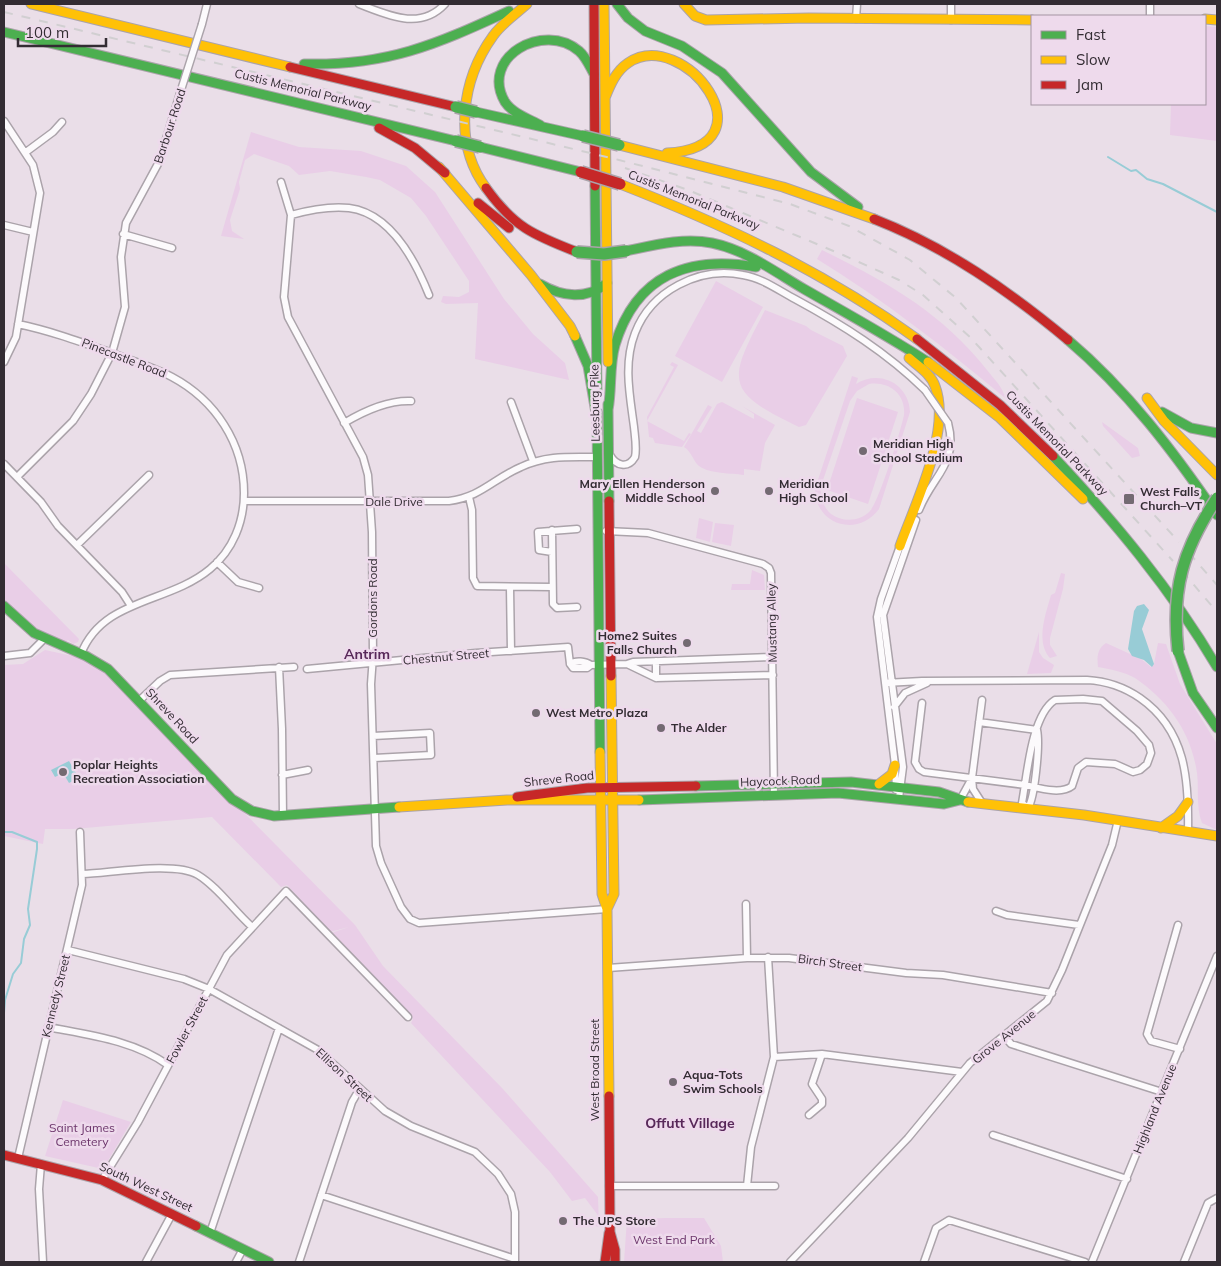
<svg xmlns="http://www.w3.org/2000/svg" width="1221" height="1266" font-family="Mulish,sans-serif">
<style>
.green{fill:#e9cee7;fill-rule:evenodd}
.water{fill:#98ccd6}
.lines{fill:none;stroke-linecap:round;stroke-linejoin:round}
.stream{stroke:#98ccd6;stroke-width:2}
.street-casing{stroke:#aba3aa;stroke-width:9}
.fast-casing{stroke:#aba3aa;stroke-width:11}
.slow-casing{stroke:#aba3aa;stroke-width:11}
.jam-casing{stroke:#aba3aa;stroke-width:11}
.street{stroke:#fcfafc;stroke-width:6}
.fast{stroke:#4caf50;stroke-width:9}
.slow{stroke:#ffc107;stroke-width:9}
.jam{stroke:#c62828;stroke-width:9}
.rail{stroke:#d1cfd1;stroke-width:2;stroke-dasharray:9 9;stroke-linecap:butt}
.street-bridge-casing{stroke:#aba3aa;stroke-width:9;stroke-linecap:butt}
.fast-bridge-casing{stroke:#aba3aa;stroke-width:14;stroke-linecap:butt}
.jam-bridge-casing{stroke:#aba3aa;stroke-width:14;stroke-linecap:butt}
.street-bridge{stroke:#fcfafc;stroke-width:6}
.fast-bridge{stroke:#4caf50;stroke-width:11}
.jam-bridge{stroke:#c62828;stroke-width:11}
.poi-dot{fill:#736a72;stroke:#eedaec;stroke-width:2}
.labels{text-anchor:middle;stroke-width:5;stroke-linejoin:round;paint-order:stroke}
.street-label{font-size:12px;fill:#332c33;stroke:#eedaec}
.poi-label{font-size:12px;font-weight:bold;fill:#332c33;stroke:#eedaec;text-anchor:start}
.park-label{font-size:12px;fill:#6c356b;stroke:#eedaec}
.neighbourhood-label{font-size:14px;font-weight:bold;fill:#582859;stroke:#eedaec}
</style>
<rect width="100%" height="100%" fill="#eadee8"/>
<path class="green" d="M1205,26l12,1v114l-47,-6 1,-31h34z
M251,132l48,15 62,4 45,15 29,26 69,107 29,35 32,29 4,17 -94,-21 3,-56 -32,1 -5,-2 2,-6 16,1 10,-5v-11l-43,-65 -15,-18 -31,-18 -14,-3 -36,-6 -31,4 -10,-9 -35,-12 -9,6 -6,22 1,7 -10,31 2,11 12,8 -23,-3z
M822,250c65,32 119,62 165,120 7,9 16,17 18,28 -60,-50 -121,-98 -188,-139z
M716,281l47,26 -41,75 -47,-26z
M765,310l41,16 5,4 32,16 4,10 -41,69 -7,2c-76,-36 -71,-46 -34,-117z
M672,362l6,3 -31,56 37,20 5,-8 2,1 -9,13 -27,-4 -2,-5 -4,-1 -2,-20 27,-50 -4,-2z
M852,376l6,2 -2,6c24,-15 53,0 54,28l-31,97c-21,29 -64,16 -64,-20zM869,384c20,-3 37,10 35,31 -3,15 -25,87 -34,96 -9,10 -27,12 -39,3 -8,-7 -11,-18 -10,-28l29,-85 7,-10z
M857,398l41,14 -30,92 -41,-14z
M722,402l32,17v-5l-12,-8 33,19 -10,18 -5,28 -16,-2v6c-13,-2 -34,-1 -45,-9 -6,-5 -7,-14 -15,-19l24,-42 4,2 -15,24 4,2 16,-29z
M1102,422l36,26 2,8 -8,2 -29,-32z
M699,518l14,4 -3,20 -14,-4z
M715,523l19,2 -3,21 -19,-4z
M4,563l75,76 -1,3 -5,2 -5,-4 -3,2c-25,-9 -43,-23 -61,-42z
M752,570l12,5 1,15h-34l1,-6h18z
M1061,573l4,1 -2,15 -13,49v7l7,11 -7,2c-15,-16 -4,-45 1,-63l4,-2z
M1039,632v20l4,6 11,7 -3,8 -24,1z
M1106,643l35,16 10,8 3,-3 4,-21 8,1 14,40 37,60v86l-15,-7c-7,-18 -2,-38 -6,-56 -7,-38 -30,-68 -61,-89 -10,-6 -26,-9 -37,-11 -1,-10 -1,-18 8,-24z
M45,650l37,8 28,19 245,248 28,41 119,122 96,109 1,30 -4,-1 2,-12 -12,-16 -13,3 -22,-29 -139,-149 2,-4 -82,-86 18,-6 -19,5 -43,-47 -6,2 -69,-70 -139,12h-28l-2,15 -39,-8v-171l19,-1z
M63,1100l68,22 -28,47 -58,-13z
M666,1218h38l17,28 2,16h-99l3,-43z"/>
<path class="water" d="M1144,604l5,6 -7,19 12,35 -2,3 -8,-7 -12,-4 -4,-7 6,-38 3,-5z
M69,761l10,17 -10,5 -6,-10 -8,4 -4,-7z"/>
<g class="lines">
<path class="stream" d="M1108,157l23,14 5,-1 11,9 16,5 54,28
M4,832h8l25,10v7l-9,60 2,16 -6,14 -3,24 -8,11 -8,26 -1,13"/>
<defs>
<path id="street" d="M359,4c29,11 61,27 86,0
M1150,16v-12
M856,19l1,-15
M951,20v-16
M202,24l5,-20
M4,121l29,44 7,28 -24,144 -12,25
M26,152l27,-20 9,-10
M281,182l10,33 -7,82 4,20 75,140 5,18 4,57 1,124 -2,28 5,162 5,17 20,44 9,12 9,4 188,-14
M291,215c18,-5 39,-9 58,-7 41,5 66,52 80,87
M4,225l29,7
M123,234l49,14
M18,324c33,7 63,18 94,29 20,8 41,14 60,24 43,23 72,66 72,116 0,29 -11,57 -34,76 -42,35 -107,29 -129,85
M511,402l22,59
M344,423c20,-12 44,-23 67,-22
M610,455c6,11 18,14 25,2 2,-9 0,-20 -1,-30 -4,-31 -11,-63 1,-94 16,-42 64,-67 108,-58 19,3 35,15 52,24 48,26 91,53 130,91
M4,464l37,38 17,24 64,66 9,14
M17,477l56,-56 18,-27 21,-41 13,-46 -4,-50 5,-34 33,-61 22,-72
M469,497l3,13 1,68 4,8 75,1
M244,501h205c32,-4 44,-22 72,-34 25,-12 49,-10 75,-10
M919,510c13,-34 40,-46 29,-87
M552,530l1,74 4,4 20,-1
M606,531l42,2 115,31 6,4 2,5 3,222
M77,545l72,-70
M552,552l-13,-2 -1,-18 39,-3
M217,562l21,20 21,6
M510,588l1,63
M4,656l26,-3 14,-14
M570,664l3,4h14l4,-3 36,-1 29,14v-17
M570,664c6,-4 15,-3 21,1
M627,664l6,-2 139,-5
M279,667l3,62 1,87
M307,669l169,-16 92,-6 2,17
M656,678l117,-3
M885,683l37,-2 165,-1c19,1 37,7 53,18 46,32 49,82 48,133
M139,701l21,-20 10,-6 124,-8
M922,703l-7,59 4,7 5,3 101,13c14,3 36,10 47,1l6,-18 8,-6 29,2 18,8 7,-2 7,-6 4,-11 -2,-8 -12,-14 -35,-30 -19,-2 -28,1c-24,15 -28,77 -33,103l6,5c7,-11 12,-64 9,-78
M894,707l11,-14 22,-10
M979,722l58,8
M373,736l57,-3 1,22 -57,3
M282,775l26,-5
M896,790l-1,-25 -18,-148 4,-18 19,-53
M899,798l4,-31 -20,-152 33,-95
M960,800l11,-20
M982,803l-9,-14 -1,-11 10,-78
M83,874c28,-1 92,-13 115,1 20,12 36,36 53,51
M746,904l1,54
M996,911l11,4 72,10
M1178,925l-31,109 4,7 29,8
M68,950l116,29 25,10 109,61 67,61 26,15 64,26 23,22 13,20 4,18v50
M608,968l139,-10h42l117,15 37,2 109,18
M48,1027c41,8 85,13 120,38
M1004,1036l7,8 151,48
M774,1057l48,-3 140,18
M809,1115l13,-11v-5l-10,-15 10,-30
M993,1135l134,44
M18,1158l64,-273 -2,-53
M41,1164l-2,25 4,73
M102,1180l36,-58 89,-167 59,-64 122,126
M609,1186h166
M747,1186l4,-39 23,-90 -6,-100
M321,1195l194,64
M210,1233l69,-205
M146,1262l26,-48
M236,1262l7,-13
M299,1262l53,-160 7,-12
M790,1262l118,-124 62,-75 77,-62 15,-31 50,-125 6,-25
M924,1262l12,-34 13,-8 136,42
M1092,1262l125,-306
M1184,1262l24,-59 9,-5"/>
<path id="fast" d="M617,4l11,14 17,13 37,15 40,27 89,99 47,35
M4,32l452,109
M304,64c83,2 131,-19 205,-53
M476,112l107,24
M540,125c-11,-6 -28,-12 -35,-23 -26,-45 39,-81 74,-51 7,6 11,16 15,23
M480,147l101,25
M595,186l2,207
M626,251c28,-6 58,-14 86,-8 34,7 63,29 92,46 42,24 84,47 124,73
M540,284c22,13 47,16 67,-1
M575,336l13,30 9,53
M1068,340c59,50 106,112 149,175
M608,404l1,97
M608,410c4,-21 1,-44 7,-65 21,-70 74,-90 141,-78
M597,412l3,340
M1162,412l29,16 26,5
M1053,456c61,65 118,133 164,211
M4,606l30,27 52,23 22,13 124,130 20,12 22,5 125,-9
M1178,651l15,42 24,35
M696,786l155,-4 88,10 29,10
M639,800l199,-7 106,11 16,-4
M196,1226l73,36"/>
<path id="slow" d="M31,4l259,63
M604,4l4,358
M684,4l11,12 11,4 103,-2 223,2
M1205,19l12,1
M605,98c5,-13 11,-27 23,-35 55,-38 148,84 39,90
M619,145l164,42 91,32
M439,167l92,108 39,51 5,10
M620,184c105,41 205,88 297,155
M486,188c-34,-46 -24,-109 7,-152 8,-12 23,-22 34,-32
M928,362l72,56 83,81
M1147,398l17,23 53,54
M900,546c15,-42 52,-116 35,-160 -4,-12 -17,-20 -26,-28
M600,752l2,142 5,15 2,187
M879,784l13,-10 3,-9
M968,802l116,13 133,21
M399,807l108,-7h132
M1161,828l17,-12 10,-14
M607,909l7,-15 -3,-218"/>
<path id="jam" d="M594,4l1,182
M290,67l166,40
M379,128l36,20 30,25
M486,188c28,39 47,47 91,64
M478,203l31,25
M874,219c72,28 135,72 194,121
M917,339l83,66 53,51
M609,501l2,175
M517,797l70,-9 109,-2
M609,1096l1,136 5,18v12
M4,1155l98,25 94,46
M605,1262l4,-29"/>
</defs>
<use href="#street" class="street-casing"/>
<use href="#fast" class="fast-casing"/>
<use href="#slow" class="slow-casing"/>
<use href="#jam" class="jam-casing"/>
<use href="#street" class="street"/>
<use href="#fast" class="fast"/>
<use href="#slow" class="slow"/>
<use href="#jam" class="jam"/>
<path class="rail" d="M4,12l615,148 171,44 59,22 61,34 46,38 223,244
M625,168l63,22 155,65 56,25 24,15 47,42 203,224
M1189,553l28,32
M1182,571l35,41"/>
<defs>
<path id="street-bridge" d="M181,90l21,-66
M925,390l23,33"/>
<path id="fast-bridge" d="M456,107l20,5
M583,136l36,9
M456,141l24,6
M577,252l27,2 22,-3
M1178,651c-7,-62 5,-102 39,-153"/>
<path id="jam-bridge" d="M581,172l39,12"/>
</defs>
<use href="#street-bridge" class="street-bridge-casing"/>
<use href="#fast-bridge" class="fast-bridge-casing"/>
<use href="#jam-bridge" class="jam-bridge-casing"/>
<use href="#street-bridge" class="street-bridge"/>
<use href="#fast-bridge" class="fast-bridge"/>
<use href="#jam-bridge" class="jam-bridge"/>
</g>
<g class="poi-dot">
<circle cx="863" cy="451" r="5"/>
<circle cx="715" cy="491" r="5"/>
<circle cx="769" cy="491" r="5"/>
<rect x="1123" y="493" width="12" height="12" rx="2.5"/>
<circle cx="687" cy="643" r="5"/>
<circle cx="536" cy="713" r="5"/>
<circle cx="661" cy="728" r="5"/>
<circle cx="63" cy="772" r="5"/>
<circle cx="673" cy="1082" r="5"/>
<circle cx="563" cy="1221" r="5"/>
</g>
<g class="labels">
<g class="street-label">
<text transform="translate(303 90) rotate(14)" y="4">Custis Memorial Parkway</text>
<text transform="translate(170 126) rotate(-72)" y="4">Barbour Road</text>
<text transform="translate(694 200) rotate(22)" y="4">Custis Memorial Parkway</text>
<text transform="translate(124 358) rotate(21)" y="4">Pinecastle Road</text>
<text transform="translate(595 403) rotate(-91)" y="4">Leesburg Pike</text>
<text transform="translate(1057 443) rotate(46)" y="4">Custis Memorial Parkway</text>
<text x="394" y="506">Dale Drive</text>
<text transform="translate(373 598) rotate(-90)" y="4">Gordons Road</text>
<text transform="translate(772 623) rotate(-91)" y="4">Mustang Alley</text>
<text transform="translate(446 657) rotate(-5)" y="4">Chestnut Street</text>
<text transform="translate(172 716) rotate(47)" y="4">Shreve Road</text>
<text transform="translate(559 779) rotate(-6)" y="4">Shreve Road</text>
<text transform="translate(780 781) rotate(-2)" y="4">Haycock Road</text>
<text transform="translate(830 963) rotate(8)" y="4">Birch Street</text>
<text transform="translate(56 996) rotate(-76)" y="4">Kennedy Street</text>
<text transform="translate(187 1030) rotate(-62)" y="4">Fowler Street</text>
<text transform="translate(1004 1037) rotate(-39)" y="4">Grove Avenue</text>
<text transform="translate(595 1070) rotate(-90)" y="4">West Broad Street</text>
<text transform="translate(344 1075) rotate(43)" y="4">Ellison Street</text>
<text transform="translate(1155 1109) rotate(-68)" y="4">Highland Avenue</text>
<text transform="translate(146 1187) rotate(25)" y="4">South West Street</text>
</g>
<g class="poi-label">
<text x="873" y="448">Meridian High<tspan x="873" dy="14">School Stadium</tspan></text>
<text x="705" y="488" text-anchor="end">Mary Ellen Henderson<tspan x="705" dy="14">Middle School</tspan></text>
<text x="779" y="488">Meridian<tspan x="779" dy="14">High School</tspan></text>
<text x="1140" y="496">West Falls<tspan x="1140" dy="14">Church–VT</tspan></text>
<text x="677" y="640" text-anchor="end">Home2 Suites<tspan x="677" dy="14">Falls Church</tspan></text>
<text x="546" y="717">West Metro Plaza</text>
<text x="671" y="732">The Alder</text>
<text x="73" y="769">Poplar Heights<tspan x="73" dy="14">Recreation Association</tspan></text>
<text x="683" y="1079">Aqua-Tots<tspan x="683" dy="14">Swim Schools</tspan></text>
<text x="573" y="1225">The UPS Store</text>
</g>
<g class="park-label">
<text x="82" y="1132">Saint James<tspan x="82" dy="14">Cemetery</tspan></text>
<text x="674" y="1244">West End Park</text>
</g>
<g class="neighbourhood-label">
<text x="367" y="659">Antrim</text>
<text x="690" y="1128">Offutt Village</text>
</g>
</g>
<rect width="1221" height="1266" fill="none" stroke="#332c33" stroke-width="10"/>
<rect x="1031" y="15" width="175" height="90" fill="#eedaec" stroke="#a394a2"/>
<rect x="1041" y="31" width="25" height="8" fill="#4caf50" stroke="#a394a2"/>
<text x="1076" y="40" font-size="15" fill="#332c33">Fast</text>
<rect x="1041" y="56" width="25" height="8" fill="#ffc107" stroke="#a394a2"/>
<text x="1076" y="65" font-size="15" fill="#332c33">Slow</text>
<rect x="1041" y="81" width="25" height="8" fill="#c62828" stroke="#a394a2"/>
<text x="1076" y="90" font-size="15" fill="#332c33">Jam</text>
<path d="M18 38v8h88v-8" fill="none" stroke="#332c33" stroke-width="2.5"/>
<text x="25" y="38" font-size="15" fill="#332c33" stroke="#eedaec" stroke-width="4" paint-order="stroke">100 m</text>
</svg>
